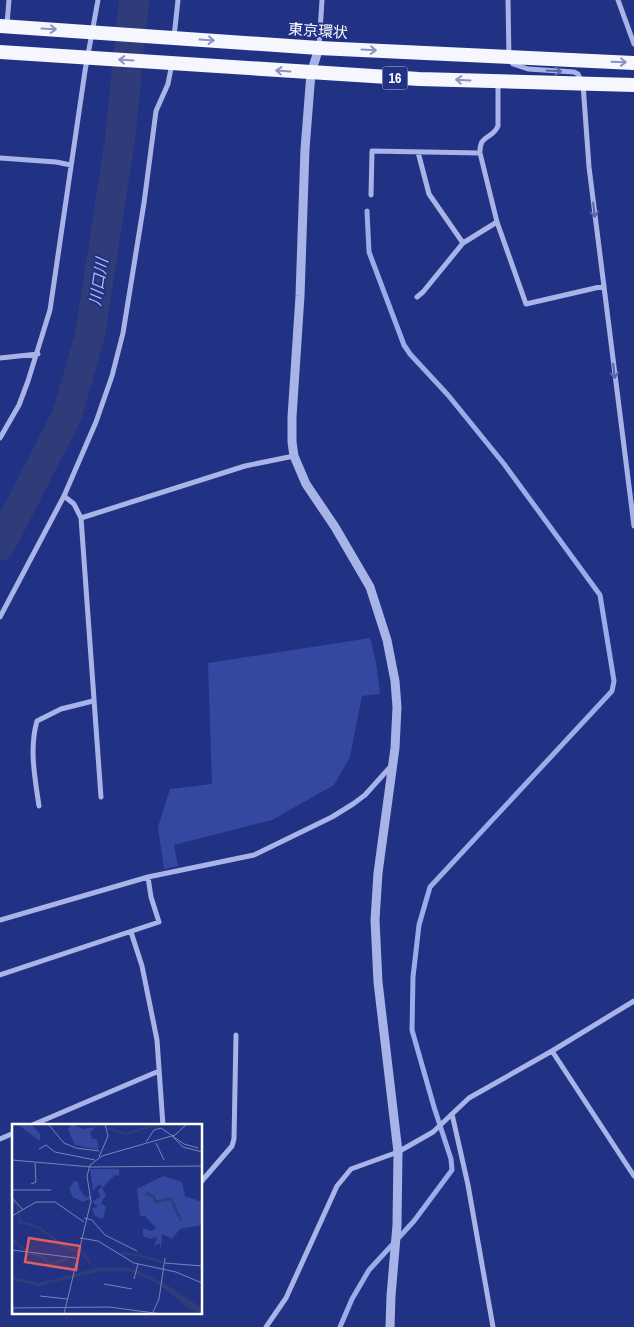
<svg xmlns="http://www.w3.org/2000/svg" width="634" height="1327" font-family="'Archivo Narrow','Noto Sans JP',sans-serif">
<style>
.green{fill:#3548a0}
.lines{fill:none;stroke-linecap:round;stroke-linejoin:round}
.stream{stroke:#9cabea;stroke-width:5}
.river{stroke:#303b79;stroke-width:30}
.minor{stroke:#a8b4e8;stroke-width:5}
.tertiary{stroke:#a8b4e8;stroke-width:9}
.trunk{stroke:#f5f6fe;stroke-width:14}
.oneway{stroke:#8b94c0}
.oneway2{stroke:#5765ab}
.labels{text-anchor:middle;stroke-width:4;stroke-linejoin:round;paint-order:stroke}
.shield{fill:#213183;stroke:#bcc1da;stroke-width:1}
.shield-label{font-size:14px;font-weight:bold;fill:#fff}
.street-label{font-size:15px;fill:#fff;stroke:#213183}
.water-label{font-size:16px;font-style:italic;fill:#b4bff0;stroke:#213183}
.inset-river{fill:none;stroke:#303b79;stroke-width:2.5}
.inset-road{fill:none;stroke:#7a83b5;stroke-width:1}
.view{fill:#e05e5e;fill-opacity:0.15;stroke:#e05e5e;stroke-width:2.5}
.inset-edge{fill:none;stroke:#fff;stroke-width:2.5}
</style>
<rect width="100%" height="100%" fill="#213183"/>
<path class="green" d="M370,638l6,24 4,32 -18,2 -12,61 -16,28 -62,35 -98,25 4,21 -14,3 -6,-42 12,-38 42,-5 -4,-121z"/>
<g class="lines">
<path class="stream" d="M340,1327l12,-28 17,-29 45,-49 38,-51 -1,-11 -17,-52 -22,-77 1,-53 6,-52 11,-38 182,-196 2,-10 -14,-86 -96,-131 -56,-69 -38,-41 -6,-9 -35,-93 -2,-41"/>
<path class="river" d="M0,546l67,-131 23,-80 30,-196 14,-139"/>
<path class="minor" d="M508,0l1,58 4,6 15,5 46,3 4,2 5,10 6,83 45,359
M618,0l16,44
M7,24l2,-24
M174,37l4,-37
M319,47l3,-47
M498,82v44c-6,14 -19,8 -18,27l17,69 29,82 78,-18
M418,152l11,42 34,49
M0,158l56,4 15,3
M371,195l1,-44 108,2
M417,297l6,-5 40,-49 34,-21
M0,358l38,-4
M0,438l19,-33 9,-24 22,-71 35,-239 13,-71
M64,496l10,8 7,14 20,279
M81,518l164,-52 49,-10
M0,617l64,-121 32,-74 16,-46 11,-43 21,-130 12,-92 12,-27 4,-21
M39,806c-4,-28 -10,-57 -2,-85l24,-12 32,-8
M0,920l148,-43 106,-22 78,-38 21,-13 12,-9 27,-30
M131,932l11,34 15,74 6,86
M0,975l159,-53 -8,-25 -3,-20
M552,1051l82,125
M452,1114l16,71 25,142
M30,1126l129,-55
M0,1139l14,-6
M201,1182l31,-36 2,-7 2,-104
M266,1327l20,-29 51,-112 14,-17 47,-17 35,-20 36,-34 83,-47 82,-50"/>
<path class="tertiary" d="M319,48l-8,25 -6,76 -5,147 -8,121v25l2,14 12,28 29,43 35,60 17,53 8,41 2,26 -2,41 -17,125 -3,47 3,62 20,170 -1,73 -6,71 -1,31"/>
<path class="trunk" d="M0,26l319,22 315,15
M0,52l419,27 215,6"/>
</g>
<defs><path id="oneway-shaft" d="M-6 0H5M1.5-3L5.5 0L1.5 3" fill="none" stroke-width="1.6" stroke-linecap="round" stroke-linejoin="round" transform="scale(1.25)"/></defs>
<g class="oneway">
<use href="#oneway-shaft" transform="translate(49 29) rotate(3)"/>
<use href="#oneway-shaft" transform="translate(207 40) rotate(4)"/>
<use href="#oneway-shaft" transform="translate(369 50) rotate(3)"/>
<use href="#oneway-shaft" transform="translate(126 60) rotate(-176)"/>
<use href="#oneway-shaft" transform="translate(619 62) rotate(2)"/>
<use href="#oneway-shaft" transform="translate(283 71) rotate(-176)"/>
<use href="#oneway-shaft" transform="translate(463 80) rotate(-177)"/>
</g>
<g class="oneway2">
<use href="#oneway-shaft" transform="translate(554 71) rotate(3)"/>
<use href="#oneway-shaft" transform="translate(594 210) rotate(83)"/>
<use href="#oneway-shaft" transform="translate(614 371) rotate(83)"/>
</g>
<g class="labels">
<rect class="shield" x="382.5" y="66.5" width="25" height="23" rx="4"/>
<g class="shield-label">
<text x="395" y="83">16</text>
</g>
<g class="street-label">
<text transform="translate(318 31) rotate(4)" y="5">東京環状</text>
</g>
<g class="water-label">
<text transform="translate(98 282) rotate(-81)" y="6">川口川</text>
</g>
</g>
<g transform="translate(12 1124)">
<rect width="190" height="190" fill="#213183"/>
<path d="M5,0l15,1 8,9v7zM60,0l11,5 13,-2 -6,5 2,7h5l2,11 -24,-5 -7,-16zM78,45h29v7l-4,-1 -13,13 4,7 -5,8 5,4 -3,12 -8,-3 -3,-7 6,-3 -6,-4 8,-5 -2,-6 4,-6h-4l-5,6zM151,52l19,6 3,14 17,6v23l-22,4 -8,10 -10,-5 -1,15 -2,-6 -5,3 3,-9 -7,2 -7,-3v-8l9,3 4,-3 -11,-12h-5l-3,-27zM62,57l4,1 1,6 7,10 4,-3v4l-7,3 -10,-5 -4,-8z" fill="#3548a0"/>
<path d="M108,143l15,2 32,16 35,23v6l-14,-6 -29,-24 -30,-13h-27l-63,15 -27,-6v-3l27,6 57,-15z" fill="#303b79"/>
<path class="inset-river" d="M96,4l18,6 32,-10M134,69l8,4 1,5 16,-3 10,22M0,76l5,5 3,17 18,5 26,19 19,7 7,10M0,116l15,11M18,129l13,4 7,8 19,-7M109,129l17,2M126,131l24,7"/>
<path class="inset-road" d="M36,0l16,19 12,5 23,3M160,12l11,11 19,5M134,18l8,-12 7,-2 23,16 14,4M144,19l8,17M27,25l7,-4 9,7 40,8M87,33l9,-21 -3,-12M0,36l79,7 111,-1M19,60l5,-2 -1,-19M0,66h39M0,74l11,12M0,92l24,-14h19l29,20M72,94l8,2 13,15 32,16M68,114l18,3 36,22 42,9 26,11M0,126l64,8M153,139l37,3M122,155l4,-15M92,160l28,5M0,170l1,20M28,172l27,3M0,184l97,-1 53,7M52,190l27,-113 -4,-25 3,-11 12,-9 73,-21 12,-11M140,190l7,-15 6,-41"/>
<path class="view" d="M17,114l51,8 -4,24 -51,-8z"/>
<rect width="190" height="190" class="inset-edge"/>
</g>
</svg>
